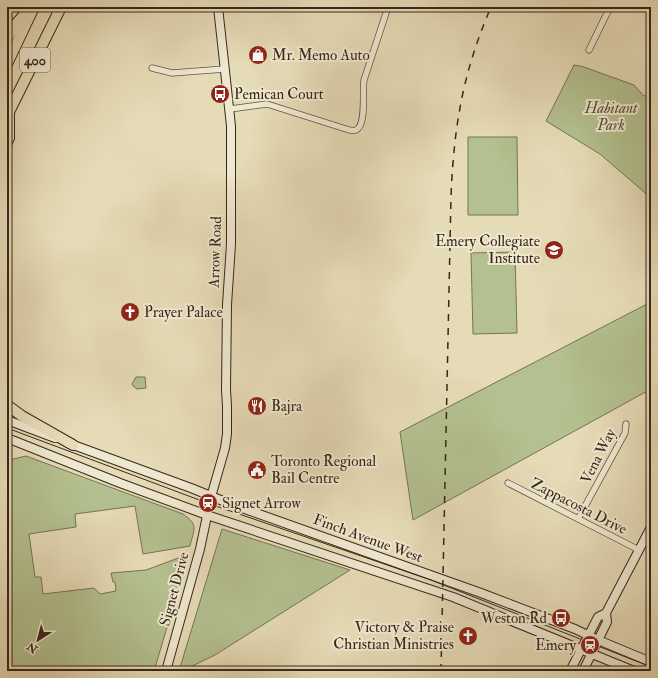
<svg xmlns="http://www.w3.org/2000/svg" width="658" height="678" font-family="'IM FELL Double Pica',serif">
<style>
.green{fill:#b4c08f;stroke:#767454}
.lines{fill:none;stroke-linecap:round;stroke-linejoin:round}
.street-casing{stroke:#635441;stroke-width:7}
.secondary-casing{stroke:#37271a;stroke-width:10}
.highway-casing{stroke:#37271a;stroke-width:12}
.street{stroke:#efe8d0;stroke-width:5.5}
.secondary{stroke:#efe8d0;stroke-width:8}
.highway{stroke:#e6dbb7;stroke-width:10}
.tram{stroke:#37271a;stroke-width:1}
.rail{stroke:#37271a;stroke-width:1.5;stroke-dasharray:7 7;stroke-linecap:butt}
.labels{text-anchor:middle;stroke-width:4;stroke-linejoin:round;paint-order:stroke}
.shield{fill:#efe8d0;stroke:#6e6151;stroke-width:1}
.shield-label{font-size:14px;font-weight:bold;fill:#37271a}
.poi-label{font-size:15px;fill:#37271a;stroke:#efe8d0;text-anchor:start}
.park-label{font-size:15px;font-style:italic;fill:#564d37;stroke:#efe8d0}
.street-label{font-size:15px;fill:#37271a;stroke:#efe8d0}
</style>
<rect width="100%" height="100%" fill="#e6dbb7"/>
<filter id="stains"><feTurbulence type="fractalNoise" baseFrequency=".005" numOctaves="4"/><feColorMatrix values="0 0 0 0 .2 0 0 0 0 .09 0 0 0 0 .02 0 0 0 .5 -.17"/></filter>
<radialGradient id="worn" r=".72"><stop offset=".6" stop-color="#630" stop-opacity="0"/><stop offset="1" stop-color="#630" stop-opacity=".3"/></radialGradient>
<path class="green" d="M574,65l7,1 53,19 10,11 7,-2v5l-4,2 4,5v92l-51,-44 -54,-33z
M468,137h49l1,78h-50z
M515,252l2,81 -44,1 -2,-81z
M651,302v87l-238,131 -13,-88z
M136,377h9l1,11 -9,1 -4,-3 -1,-2z
M26,456l157,58c16,11 11,15 7,32l-47,8 -8,-48 -60,8 1,13 -47,7 6,43h6l2,17 51,-6 6,6 16,-3 -1,-9h-2l-2,-9 35,-3 43,-16 -35,117h-147v-209l2,-2z
M222,529l128,41 -135,85 -33,16h-3z"/>
<g class="lines">
<defs>
<path id="street" d="M589,50l21,-43
M152,68l20,5 53,-4
M230,109l37,-5 79,25c3,1 7,2 10,1 11,-5 6,-40 8,-50l24,-73
M508,483l131,67
M578,519l47,-86 1,-9"/>
<path id="secondary" d="M7,420l48,18
M7,438l113,45 87,32 246,82 181,74
M68,443l123,45 37,15 253,90 94,36 23,11 53,22
M166,671l34,-122 11,-52 14,-49 2,-14v-27l-1,-18 1,-84 4,-61v-118l-13,-119
M570,671l28,-54 8,-4 45,-86
M583,671l24,-49 -1,-9"/>
<path id="highway" d="M7,39l8,-14 16,-18
M7,64l27,-57
M7,116l54,-109
M7,142l2,-4v-26
M7,405l15,11 51,29"/>
</defs>
<use href="#street" class="street-casing"/>
<use href="#secondary" class="secondary-casing"/>
<use href="#highway" class="highway-casing"/>
<use href="#street" class="street"/>
<use href="#secondary" class="secondary"/>
<use href="#highway" class="highway"/>
<path class="tram" d="M7,428l203,76 221,76 220,87"/>
<path class="rail" d="M441,671l10,-475c3,-71 12,-124 40,-189"/>
</g>
<defs>
<symbol id="shop-disc" viewBox="-11 -11 22 22"><circle r="9.5" fill="#8f2418" stroke="#efe8d0"/><path d="M-5-2.5h2.3a2.7 3.5 0 0 1 5.4 0H5L5.5 6h-11ZM-1.5-2.5h3a1.5 2.3 0 0 0-3 0Z" fill="#fff"/></symbol>
<symbol id="bus-disc" viewBox="-11 -11 22 22"><circle r="9.5" fill="#8f2418" stroke="#efe8d0"/><path d="M-5-6H5V4H4V6H2V4H-2V6H-4V4H-5ZM-3.5-4V0h7V-4ZM-3.5 1.2v1.5H-2V1.2ZM2 1.2v1.5H3.5V1.2Z" fill="#fff"/></symbol>
<symbol id="school-disc" viewBox="-11 -11 22 22"><circle r="9.5" fill="#8f2418" stroke="#efe8d0"/><path d="M0-5L7-2L0 1L-7-2ZM-4 1L0 2.5L4 1V4Q0 6-4 4Z" fill="#fff"/></symbol>
<symbol id="church-disc" viewBox="-11 -11 22 22"><circle r="9.5" fill="#8f2418" stroke="#efe8d0"/><path d="M-1.2-6h2.4v3.5h3.3v2.4h-3.3V6h-2.4V-.1h-3.3v-2.4h3.3Z" fill="#fff"/></symbol>
<symbol id="restaurant-disc" viewBox="-11 -11 22 22"><circle r="9.5" fill="#8f2418" stroke="#efe8d0"/><path d="M-5-6h1v4h1v-4h1v4h1v-4h1v5L-1.5 .5V6h-2V.5L-5-1ZM5-6V6H3V1.5H1.5Q1.5-4 5-6Z" fill="#fff"/></symbol>
<symbol id="civic-disc" viewBox="-11 -11 22 22"><circle r="9.5" fill="#8f2418" stroke="#efe8d0"/><path d="M-.6-6.5H3V-4.5H.6V-3L4-1V1h2V6H-6V1h2V-1L-.6-3ZM-1.2 2.5V6h2.4V2.5Z" fill="#fff"/></symbol>
<symbol id="station-disc" viewBox="-11 -11 22 22"><circle r="9.5" fill="#8f2418" stroke="#efe8d0"/><path d="M-3-6H3Q5-6 5-4V2Q5 4 3 4L4.5 6H3L1.5 4h-3L-3 6H-4.5L-3 4Q-5 4-5 2V-4Q-5-6-3-6ZM-3.5-4v3h7v-3ZM-3.5 1v1.5H-2V1ZM2 1v1.5H3.5V1Z" fill="#fff"/></symbol>
</defs>
<g fill-rule="evenodd">
<use href="#shop-disc" x="247" y="44" width="22" height="22"/>
<use href="#bus-disc" x="209" y="83" width="22" height="22"/>
<use href="#school-disc" x="543" y="239" width="22" height="22"/>
<use href="#church-disc" x="119" y="301" width="22" height="22"/>
<use href="#restaurant-disc" x="246" y="395" width="22" height="22"/>
<use href="#civic-disc" x="246" y="459" width="22" height="22"/>
<use href="#station-disc" x="197" y="492" width="22" height="22"/>
<use href="#bus-disc" x="550" y="607" width="22" height="22"/>
<use href="#church-disc" x="457" y="625" width="22" height="22"/>
<use href="#station-disc" x="579" y="634" width="22" height="22"/>
</g>
<g class="labels">
<rect class="shield" x="20" y="48" width="30" height="24" rx="3"/>
<g class="shield-label">
<text x="35" y="65">400</text>
</g>
<g class="poi-label">
<text x="272" y="60">Mr. Memo Auto</text>
<text x="234" y="99">Pemican Court</text>
<text x="540" y="246" text-anchor="end">Emery Collegiate<tspan x="540" dy="17">Institute</tspan></text>
<text x="144" y="317">Prayer Palace</text>
<text x="271" y="411">Bajra</text>
<text x="271" y="466">Toronto Regional<tspan x="271" dy="17">Bail Centre</tspan></text>
<text x="222" y="508">Signet Arrow</text>
<text x="547" y="623" text-anchor="end">Weston Rd</text>
<text x="454" y="632" text-anchor="end">Victory &amp; Praise<tspan x="454" dy="17">Christian Ministries</tspan></text>
<text x="576" y="650" text-anchor="end">Emery</text>
</g>
<g class="park-label">
<text x="611" y="113">Habitant<tspan x="611" dy="17">Park</tspan></text>
</g>
<g class="street-label">
<text transform="translate(215 252) rotate(-88)" y="5">Arrow Road</text>
<text transform="translate(598 456) rotate(-63)" y="5">Vena Way</text>
<text transform="translate(579 506) rotate(27)" y="5">Zappacosta Drive</text>
<text transform="translate(368 538) rotate(20)" y="5">Finch Avenue West</text>
<text transform="translate(174 589) rotate(-75)" y="5">Signet Drive</text>
</g>
</g>
<rect width="658" height="678" fill="none" stroke="#e6dbb7" stroke-width="24"/>
<rect x="8" y="8" width="642" height="662" fill="none" stroke="#37271a" stroke-width="2"/>
<rect x="12" y="12" width="634" height="654" fill="none" stroke="#37271a"/>
<g transform="translate(38 640) rotate(216)" stroke="#efe8d0" stroke-width="3" paint-order="stroke">
<path d="M0-3L7 15L0 10L-7 15Z" fill="#37271a"/>
<text y="-6" font-size="11" font-weight="bold" text-anchor="middle" fill="#37271a">N</text>
</g>
<rect width="100%" height="100%" filter="url(#stains)"/>
<rect width="100%" height="100%" fill="url(#worn)"/>
</svg>
